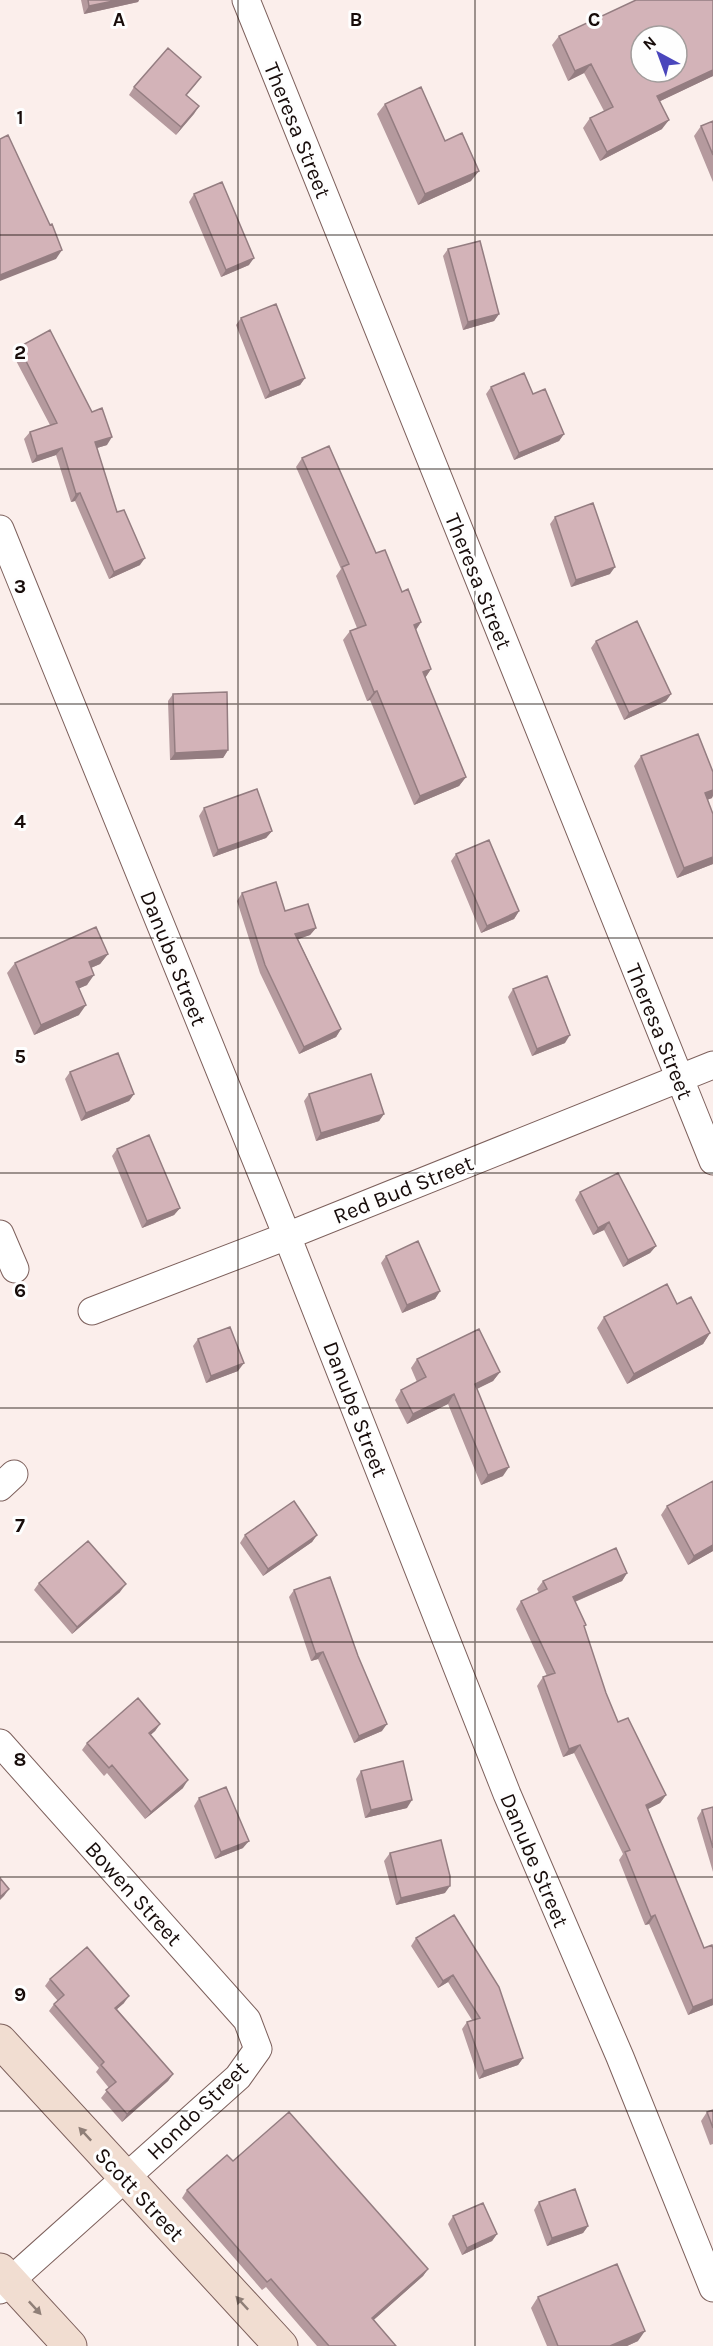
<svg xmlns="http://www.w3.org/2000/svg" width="713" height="2346" font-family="Karla,sans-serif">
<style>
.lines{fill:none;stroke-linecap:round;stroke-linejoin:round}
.street-casing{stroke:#7d605c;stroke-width:29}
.secondary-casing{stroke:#7d605c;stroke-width:35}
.street{stroke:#fff;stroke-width:27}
.secondary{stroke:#f1ddd1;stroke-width:33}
.wall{fill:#b59a9e}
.shaded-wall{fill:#947d81}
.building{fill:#d3b3b8;stroke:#947d81;stroke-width:1.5;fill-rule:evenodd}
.oneway{fill:#8f7f77}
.grid{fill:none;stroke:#170c0a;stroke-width:1.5;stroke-opacity:0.55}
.labels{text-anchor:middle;stroke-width:6;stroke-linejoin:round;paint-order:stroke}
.street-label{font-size:22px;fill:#170c0a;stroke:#fefefe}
.grid-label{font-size:20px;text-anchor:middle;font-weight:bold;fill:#170c0a;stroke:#fefefe;stroke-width:6;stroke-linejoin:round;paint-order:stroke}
</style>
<rect width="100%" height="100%" fill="#fbeeeb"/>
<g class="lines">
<defs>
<path id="street" d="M246,0l467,1161
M0,529l287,707 220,558 113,263 93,231
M0,1234l15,35
M92,1311l195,-75 426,-171
M0,1487l14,-13
M0,1743l247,277 11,29 -20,28 -238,213"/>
<path id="secondary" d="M0,2041l281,305
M0,2270l70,76"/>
</defs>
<use href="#street" class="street-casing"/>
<use href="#secondary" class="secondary-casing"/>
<use href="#street" class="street"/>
<use href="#secondary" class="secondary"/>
</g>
<path class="wall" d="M81,0h58l-1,2 -54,12z
M713,0v76l-53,25 2,28 -62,32 -17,-33 7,-10 14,-7 -20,-38 -16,8 -16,-36 7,-9z
M196,84l-10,11 13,11 -23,29 -47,-40 5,-8z
M385,104l60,37 26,40 -53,24 -41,-91z
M713,121v61l-19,-46 7,-10z
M194,194l55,71 -28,12 -32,-75z
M448,249l51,65 -5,7 -31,9 -20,-74z
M241,318l64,60 -5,7 -35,14 -29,-74z
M19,347l88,98 -10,3 20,64 23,53 -31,14 -34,-78 -4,1 -15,-47 -24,8 -8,-24 6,-7 20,-7 -37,-70z
M491,387l42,7 31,40 -5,7 -45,19 -28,-66z
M302,458l74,95 45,69 -5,8 15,39 -6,9 41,99 -7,9 -45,19 -44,-105 -3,1 -24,-61 7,-9 7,-3 -21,-52 5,-7 -45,-102z
M555,517l55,57 -39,13 -21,-63z
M596,641l75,53 -5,7 -42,19 -33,-72z
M173,694l55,56 -5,8 -53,2 -2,-59z
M641,756l71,42 -5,2 6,64 -36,14 -43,-112z
M204,808l68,23 -6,7 -53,19 -14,-41z
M456,854l63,57 -5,8 -33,14 -30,-72z
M242,893l43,18 31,17 -6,7 -12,4 43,90 -5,8 -37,17 -39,-81 -23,-72z
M108,954l-8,10 -9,4 -4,17 -8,3v27l-45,20 -27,-62 8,-10z
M513,989l52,54 -33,13 -24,-59z
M70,1072l64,22 -5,7 -48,20 -16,-42z
M309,1094l75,20 -5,7 -63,20 -12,-40z
M117,1149l63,59 -6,7 -32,13 -30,-72z
M580,1192l76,54 -6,7 -27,14 -19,-37 -11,5 -18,-35z
M386,1256l54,35 -5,8 -33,14 -21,-50z
M677,1304l33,29 -7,11 -76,40 -30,-56 7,-11z
M198,1339l40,32 -32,12 -13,-37z
M417,1359l83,13 -7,9 -16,8 26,87 -22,9 -33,-81 -41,20 -12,-24 6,-10 16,-8 -6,-14z
M713,1481v70l-25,14 -27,-50 6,-9z
M245,1535h72l-5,7 -49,34 -23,-33z
M627,1573l-5,8 -47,21 31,91 12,29 48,73 -6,8 -12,6 65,196 -25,10 -39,-91 -4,1 -26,-65 4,-6 -49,-101 -11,4 -26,-71 6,-9 4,-1 -31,-67 5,-8 18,-8 -2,-4 6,-8z
M39,1583l81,9 -48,42 -38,-44z
M294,1590l88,141 -28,12 -36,-84 -7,2 -22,-64z
M160,1724l-5,7 -5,4 33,53 -38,31 -38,-46 -3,3 -22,-26 5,-7z
M361,1771l46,37 -42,10 -9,-39z
M199,1798l44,50 -28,11 -21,-53z
M713,1807v65l-16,-54 5,-8z
M390,1853l55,40 -49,12 -12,-44z
M454,1915l69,143 -5,7 -39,14 -17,-50 5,-7 5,-2 -24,-38 -10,6 -27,-42 5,-8z
M50,1979l74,24 -7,6 56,65 -5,7 -46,41 -21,-24 8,-10 -13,-16 3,-4 -50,-57 5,-7 4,-3 -13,-15z
M713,2110v34l-3,1 -9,-24 6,-9z
M233,2161l195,108 -5,7 -50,44 23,26h-79l-51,-59 -4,3 -80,-92 5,-8z
M539,2202l49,24 -5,7 -36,13 -13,-36z
M453,2216l44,18 -5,7 -30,14 -14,-31z
M538,2297l100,44 -11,5h-80l-16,-38z"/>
<path class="shaded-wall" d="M118,0h21l-1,2 -54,12 5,-8z
M591,64l-7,9 -16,8 7,-10z
M713,70v6l-63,30 7,-10z
M199,106l-5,8 -18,21 5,-8z
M669,120l-7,9 -62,32 7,-9z
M479,171l-8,10 -53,24 7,-11z
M62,250l-6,9 -56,22v-6z
M254,258l-5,7 -28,12 5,-7z
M499,314l-5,7 -31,9 5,-8z
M305,378l-5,7 -35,14 5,-7z
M564,434l-5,7 -45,19 5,-7z
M112,437l-5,8 -17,5 5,-8z
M62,448l-6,7 -24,8 5,-7z
M80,493l-5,8 -4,1 5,-8z
M145,558l-5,7 -31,14 5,-7z
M615,567l-5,7 -39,13 5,-7z
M421,622l-6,9 -1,-6z
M431,669l-6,9 -2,-6z
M377,691l-7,9 -3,1 7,-9z
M671,694l-5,7 -42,19 5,-7z
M228,750l-5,8 -53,2 5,-7z
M466,777l-7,9 -45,19 6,-9z
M713,790v6l-1,2 -14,5 7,-10z
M272,831l-6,7 -53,19 5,-7z
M713,857v7l-36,14 7,-10z
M519,911l-5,8 -33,14 6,-7z
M316,928l-6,7 -20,7 5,-8z
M108,954l-8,10 -19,8 8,-10z
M94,975l-7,10 -18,8 7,-11z
M86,1005l-7,10 -45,20 7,-10z
M341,1029l-5,8 -37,17 5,-7z
M570,1035l-5,8 -33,13 5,-7z
M134,1094l-5,7 -48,20 5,-8z
M384,1114l-5,7 -63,20 5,-8z
M180,1208l-6,7 -32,13 5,-7z
M609,1222l-5,8 -11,5 5,-7z
M656,1246l-6,7 -27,14 5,-7z
M440,1291l-5,8 -33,14 5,-8z
M710,1333l-7,11 -76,40 7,-10z
M244,1363l-6,8 -32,12 5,-7z
M500,1372l-7,9 -25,12 7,-9z
M454,1394l-6,10 -41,20 6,-10z
M509,1467l-6,9 -22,9 7,-10z
M317,1535l-5,7 -49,34 5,-7z
M713,1545v6l-25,14 6,-9z
M627,1573l-5,8 -55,24 6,-8z
M126,1584l-6,8 -48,42 5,-7z
M323,1652l-5,7 -7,2 5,-7z
M160,1724l-5,7 -11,10 5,-8z
M387,1724l-5,7 -28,12 5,-7z
M580,1745l-6,8 -11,4 6,-8z
M188,1780l-5,8 -38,31 6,-7z
M666,1795l-6,8 -20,10 6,-8z
M412,1800l-5,8 -42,10 6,-8z
M249,1841l-6,7 -28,11 6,-7z
M450,1886l-5,7 -49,12 5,-7z
M9,1889l-5,7 -4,4v-3z
M655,1915l-6,9 -4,1 6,-8z
M453,1975l-5,7 -10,6 5,-7z
M129,1996l-5,7 -14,12 5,-7z
M713,1999v6l-25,10 5,-8z
M523,2058l-5,7 -39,14 5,-8z
M173,2074l-5,7 -46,41 5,-8z
M588,2226l-5,7 -36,13 5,-8z
M497,2234l-5,7 -30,14 5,-7z
M428,2269l-5,7 -56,50 5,-8z
M645,2331l-7,10 -11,5h-17z"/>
<path class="building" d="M88,0h30l-29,6z
M636,0h77v70l-56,26 12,24 -62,32 -17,-34 23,-11 -22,-43 -16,7 -16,-35zM641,36h36v36h-36z
M168,48l33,29 -15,18 13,11 -18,21 -47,-40z
M421,87l24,54 17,-8 17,38 -54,23 -40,-90z
M713,121v34l-12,-29z
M8,135l42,90 2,-1 10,26 -62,25v-136z
M222,182l32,76 -28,12 -32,-76z
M480,241l19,73 -31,8 -20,-73z
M276,304l29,74 -35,14 -29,-74z
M50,330l42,82 10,-4 10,29 -17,5 22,70 7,-2 21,48 -31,14 -34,-79 -4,1 -14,-46 -25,8 -7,-24 27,-9 -38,-76z
M524,373l9,21 12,-5 19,45 -45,19 -28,-66z
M329,446l47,107 9,-3 17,42 6,-3 13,33 -7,3 17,44 -8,3 43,105 -46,19 -43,-105 -3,1 -24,-61 16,-6 -24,-58 7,-3 -47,-106z
M593,503l22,64 -39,13 -21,-63z
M637,621l34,73 -42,19 -33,-72z
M227,692l1,58 -53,3 -2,-59z
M698,734l15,38v18l-8,3 8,21v43l-29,11 -43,-112z
M257,789l15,42 -54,19 -14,-42z
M489,840l30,71 -32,15 -31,-72z
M276,882l9,29 23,-7 8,24 -21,6 46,95 -37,18 -39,-82 -23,-72z
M96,927l12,27 -19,8 5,13 -18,7 10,23 -45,20 -26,-62z
M547,976l23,59 -33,14 -24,-60z
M118,1053l16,41 -48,19 -16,-41z
M371,1074l13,40 -63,19 -12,-39z
M149,1135l31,73 -33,13 -30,-72z
M618,1173l38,73 -28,14 -19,-38 -11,6 -18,-36z
M418,1241l22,50 -33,14 -21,-49z
M667,1284l10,20 14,-7 19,36 -76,41 -30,-57z
M230,1327l14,36 -33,13 -13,-37z
M479,1329l21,43 -25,12 34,83 -21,8 -34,-81 -41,20 -12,-24 25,-13 -9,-18z
M713,1481v64l-19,11 -27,-50z
M294,1501l23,34 -49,34 -23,-34z
M88,1541l38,43 -49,43 -38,-44z
M616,1548l11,25 -54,24 13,28 -2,1 22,67 12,29 10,-4 38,77 -20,10 58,143 8,-3 1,4v50l-20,8 -38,-92 -4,2 -26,-65 5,-2 -50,-105 -11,4 -26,-72 12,-4 -34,-72 26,-12 -4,-8z
M330,1577l28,79 29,68 -28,12 -36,-84 -7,2 -22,-64z
M138,1698l22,26 -11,9 39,47 -37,32 -39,-47 -3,3 -22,-25z
M403,1761l9,39 -41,10 -10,-39z
M226,1787l23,54 -28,11 -22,-54z
M713,1807v41l-11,-38z
M441,1840l9,36v10l-49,12 -11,-45z
M0,1878l9,11 -9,8z
M454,1915l45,72 24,71 -39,13 -17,-49 13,-4 -27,-43 -10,6 -27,-43z
M87,1947l42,49 -14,12 58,66 -46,40 -21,-24 10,-8 -15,-17 3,-3 -50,-58 10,-9 -14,-16z
M713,2110v18l-6,-16z
M289,2112l139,157 -56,49 24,28h-67l-58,-67 -4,3 -80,-92 40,-35 6,6z
M575,2189l13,37 -36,12 -13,-36z
M483,2203l14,31 -30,14 -14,-32z
M617,2264l28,67 -35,15h-52l-20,-49z"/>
<defs><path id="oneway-solid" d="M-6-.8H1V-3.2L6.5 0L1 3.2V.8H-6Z" transform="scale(1.5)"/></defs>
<g class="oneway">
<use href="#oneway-solid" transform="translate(85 2134) rotate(-133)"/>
<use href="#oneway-solid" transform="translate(242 2303) rotate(-133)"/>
<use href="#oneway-solid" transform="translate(35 2308) rotate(47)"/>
</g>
<path class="grid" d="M238,0v2346M475,0v2346M0,235h713M0,469h713M0,704h713M0,938h713M0,1173h713M0,1408h713M0,1642h713M0,1877h713M0,2111h713"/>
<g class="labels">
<g class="street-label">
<text transform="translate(298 130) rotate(68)" y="8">Theresa Street</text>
<text transform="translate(479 581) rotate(68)" y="8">Theresa Street</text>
<text transform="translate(174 958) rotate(68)" y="8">Danube Street</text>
<text transform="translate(660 1031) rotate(68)" y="8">Theresa Street</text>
<text transform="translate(403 1189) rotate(-22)" y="8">Red Bud Street</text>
<text transform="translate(356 1409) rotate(69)" y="8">Danube Street</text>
<text transform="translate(535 1860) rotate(67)" y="8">Danube Street</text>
<text transform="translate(134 1893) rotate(48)" y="8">Bowen Street</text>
<text transform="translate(197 2110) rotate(-44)" y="8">Hondo Street</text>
<text transform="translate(140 2194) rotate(47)" y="8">Scott Street</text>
</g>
</g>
<g class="grid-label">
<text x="119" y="26">A</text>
<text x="356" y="26">B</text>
<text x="594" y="26">C</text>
<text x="20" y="124">1</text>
<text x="20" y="359">2</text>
<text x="20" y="593">3</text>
<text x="20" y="828">4</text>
<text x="20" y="1063">5</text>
<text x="20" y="1297">6</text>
<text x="20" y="1532">7</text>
<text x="20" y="1766">8</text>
<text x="20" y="2001">9</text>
</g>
<g transform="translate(659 54) rotate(319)"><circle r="28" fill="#fefefe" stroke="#a29d9c" stroke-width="1.5"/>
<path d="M0-4.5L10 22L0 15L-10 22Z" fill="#4a46bc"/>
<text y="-9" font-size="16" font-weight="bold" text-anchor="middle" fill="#170c0a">N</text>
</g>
</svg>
